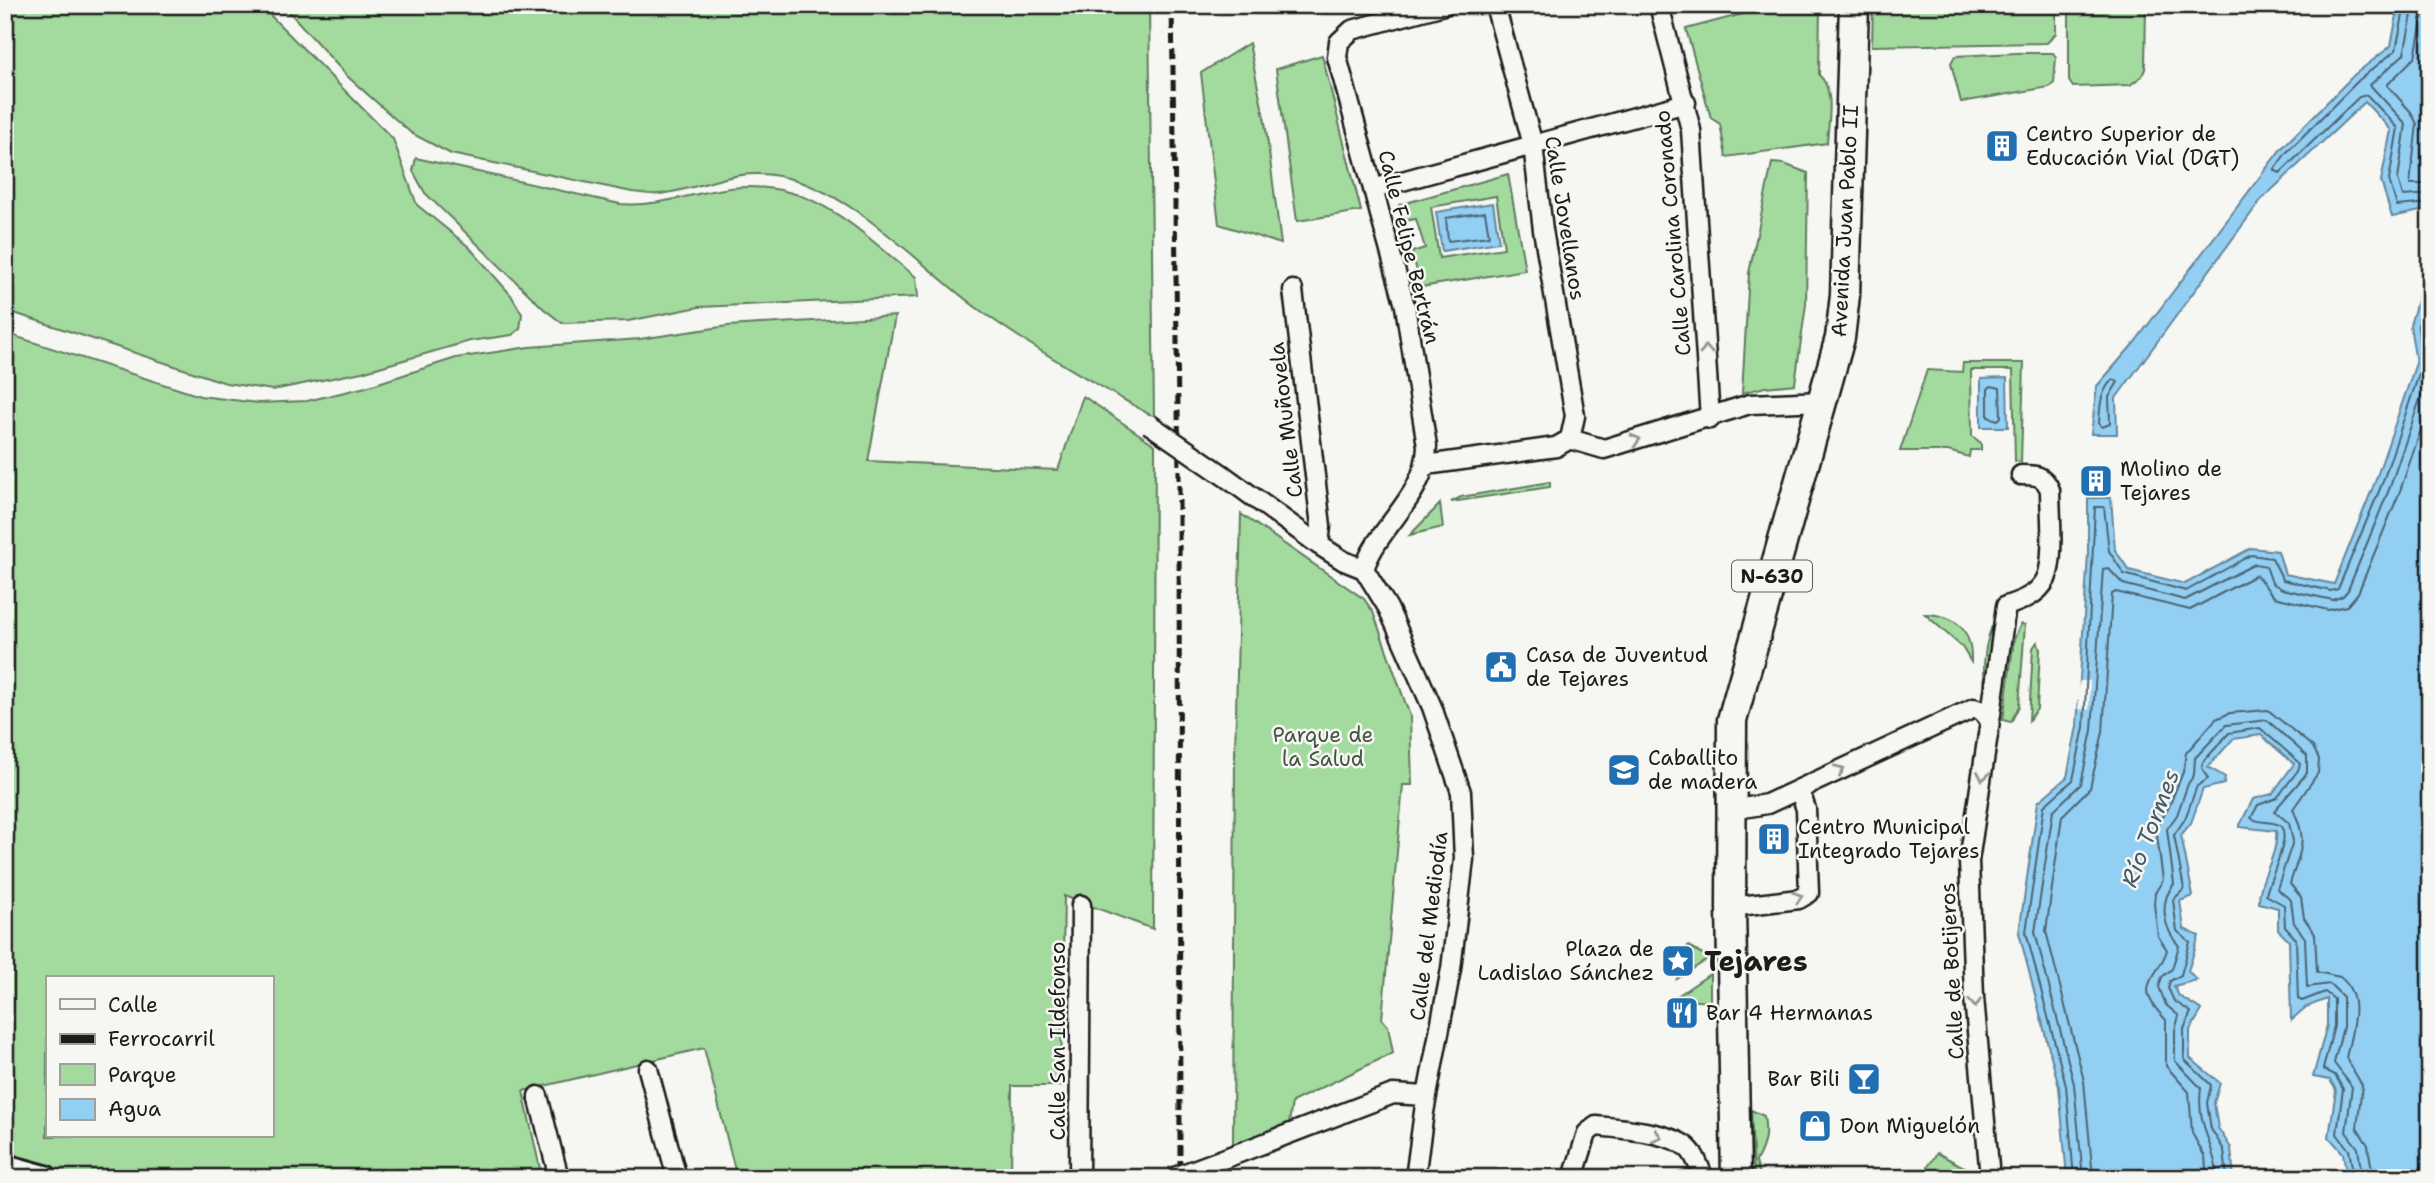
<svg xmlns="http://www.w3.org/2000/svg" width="2435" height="1183" font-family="'Shantell Sans',sans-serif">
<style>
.green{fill:#a3db9f;stroke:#607c5e;stroke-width:2;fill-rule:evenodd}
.water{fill:#93cff3;stroke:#63879d;stroke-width:2}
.pier{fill:#f6f6f2}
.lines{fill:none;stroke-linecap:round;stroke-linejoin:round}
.shore{stroke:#4c6472;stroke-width:2}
.minor-casing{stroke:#1c1c1c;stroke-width:23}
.secondary-casing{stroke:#1c1c1c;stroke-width:30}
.trunk-casing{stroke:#1c1c1c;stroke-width:33}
.minor{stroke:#f6f6f2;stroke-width:18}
.secondary{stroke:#f6f6f2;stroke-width:24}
.trunk{stroke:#f6f6f2;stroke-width:28}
.rail{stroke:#1c1c1c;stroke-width:5;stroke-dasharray:10 5;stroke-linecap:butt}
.minor-bridge-casing{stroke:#1c1c1c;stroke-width:23;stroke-linecap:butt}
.minor-bridge{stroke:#f6f6f2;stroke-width:18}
.oneway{stroke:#949492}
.labels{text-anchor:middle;stroke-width:5;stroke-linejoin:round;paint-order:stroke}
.shield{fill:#f6f6f2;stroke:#5d5d5c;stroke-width:2}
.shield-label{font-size:19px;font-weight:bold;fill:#1c1c1c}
.poi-label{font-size:21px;fill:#1c1c1c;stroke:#f6f6f2;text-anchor:start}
.street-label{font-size:21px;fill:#1c1c1c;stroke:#f6f6f2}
.park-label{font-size:21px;fill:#445543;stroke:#f6f6f2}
.water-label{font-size:23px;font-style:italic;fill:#465b67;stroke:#f6f6f2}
.district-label{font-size:28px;font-weight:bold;fill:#1c1c1c;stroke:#f6f6f2}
</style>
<rect width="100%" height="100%" fill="#f6f6f2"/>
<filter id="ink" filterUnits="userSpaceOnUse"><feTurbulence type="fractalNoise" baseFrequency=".0143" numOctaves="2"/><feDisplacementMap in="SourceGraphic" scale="14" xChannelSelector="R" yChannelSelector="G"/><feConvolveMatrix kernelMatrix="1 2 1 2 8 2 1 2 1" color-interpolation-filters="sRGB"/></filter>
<g filter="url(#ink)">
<path class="green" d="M5,5h255l133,134 24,66 52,42 42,48 11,19 -2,15 -8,6 -42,6 -108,31 -89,18 -47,-7 -221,-73z
M283,5h866l5,412c-58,-33 -117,-66 -173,-106 -61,-44 -126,-120 -202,-135 -46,-9 -78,14 -120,18 -9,1 -18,-1 -27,-2l-181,-38 -40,-21 -64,-57z
M1777,5h43l-1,70c17,15 9,48 8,68l-101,14 -6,-33 -9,-6 -25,-89z
M1873,5h183v28l-9,10 -175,3z
M2069,5h77l-1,64 -3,7 -12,9 -57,2 -4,-6z
M1249,43l16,79 16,122 -62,-20 -18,-151z
M2017,53h36l3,4 -2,26 -5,4 -88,15 -10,-39 4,-7z
M1322,55l39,156 -64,10 -21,-152z
M416,158l204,46c40,3 71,-11 110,-16 84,-9 126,41 186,89l2,20 -219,10 -71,14 -66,2 -18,-14 -119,-116 -12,-22z
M1772,163l12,1 24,9 -2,131 -11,80 -30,3 -23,6 7,-120z
M1508,174l17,96 -104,17 -9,-35 13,-4 -9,-29 -12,2 -5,-16zM1496,196l8,52 -65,10 -8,-51z
M895,316l-27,145 190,9 25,-74 72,49 -2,484 -89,-33 -3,190h-49l-1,92h-274l-33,-130 -181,43 19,87h-457l-80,-22v-823l195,63 58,7 49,-2 59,-14 90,-29 73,-11 111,-8 88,-13zM47,978h224v158h-224z
M1963,363h61l-3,99 -6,-1 -2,-91h-42l1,66 9,7v7h-11l-1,7 -21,-6h-48l27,-81 35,2z
M1550,482v5l-99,15 10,-5z
M1440,504l3,23 -33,8z
M1241,514l123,85 9,13 37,104 2,69h-9l-21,234 6,7 5,27 -101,49 -3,22 -56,22 2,-393z
M1925,614c32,1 47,16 46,48l-9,-15z
M2021,624l4,1 -6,81 -8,16 -8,-2 11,-81z
M1992,626l-6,69c-4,-25 -3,-46 6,-69z
M2037,642l3,7 -3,60 -8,11 4,-72z
M1688,946l22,12 -33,21z
M1710,974v28l-37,-3z
M1751,1110l13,6c3,18 1,29 -8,45l5,17h-6l-1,-4z
M1937,1153l29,15 3,10h-16l-1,-9 -11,1v8h-38v-5h21z"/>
<path class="water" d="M2399,5h31v204l-38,8 -11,-36 10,-51 -26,-28 -104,98 -145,198 1,36h-26l6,-48 38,-44 146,-193 73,-74 37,-29z
M1493,203l6,39 -57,9 -6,-39z
M2430,257v921h-83l-4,-25 -14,-16 7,-47 -6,-10 -17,-3 14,-52v-26l-21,8 -15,13 -2,-79 -11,-11v-22l-19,-5c-1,-25 20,-47 17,-72l-37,-4 14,-28 19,-5 22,-30 -33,-29 -28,4 -25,28 17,10 -1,7 -21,5 -12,34 -10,12 12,61 -13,5 4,28 15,7 -11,35 9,9 -23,6 5,10 23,14 -12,20v28l30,25 -6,20 4,25 13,20 3,30h-167l-8,-91 -40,-154 19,-131 29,-25 10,-51 11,-172v-56h23l4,52 14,20 56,14 66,-36 27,3 7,23 49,10 41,-102 41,-119 -6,-38z
M2007,378l1,49h-27v-48z"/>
<path class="pier" d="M2080,681h10l-1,29 -11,-1 1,-9 -4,-1z"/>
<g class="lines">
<path class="shore" d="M2405,5l-9,45 -37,30 -73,73 -12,17 6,3 79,-76 8,-2 31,33 -9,52 8,26 33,-3
M2414,5l-10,49 -34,31 36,39 -8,55 5,17 27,-2
M2425,5l-10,52 -28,28 24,27 6,12 -7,60h20
M1485,212l4,24 -41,5 -2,-23z
M2113,379l5,3 -9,15 1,27 -8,3 -3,-3c1,-19 1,-32 14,-45z
M1991,386l9,2 1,29 -3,3 -10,-3v-28z
M2074,1178l-8,-92 -40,-154 18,-126 29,-26 11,-53 11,-220h9l5,44 15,23 62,17 65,-36 21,3 11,22 48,11 7,-2 44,-105 40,-119 -4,-39 12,-43
M2083,1178l-9,-94 -39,-152 18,-121 28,-27 11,-54 11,-161 5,-1 15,16 62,16 70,-36 11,2 6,17 10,6 51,11 10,-4 5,-6 42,-103 40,-117
M2093,1178l-9,-97 -38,-150 16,-115 28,-28 13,-56 9,-138 4,-2 74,18 66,-35 18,22 54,13 19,-4 11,-13 42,-102 30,-88
M2207,1178l-2,-21 -13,-24 -3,-41 -23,-26v-46c-36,-36 -8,-40 1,-70l-9,-14 -4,-32 1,-11 8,-13 -7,-52 12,-19 15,-37 3,-19 30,-34 14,-6 38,-3 45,37 6,12 -1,14 -25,36c16,34 7,41 -3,75l11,13 3,21 11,16 2,38 23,5c25,19 11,56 6,81l16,27 -5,43 11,17 5,33
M2218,1178c-4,-35 -22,-53 -17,-90l-26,-27v-31l4,-14 -13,-11 -7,-18 3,-10 10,-8 7,-23c-15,-17 -21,-43 -5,-62l-7,-55 10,-14 11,-31 6,-9 1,-17 31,-33 41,-5 40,36v17l-33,38 15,12 4,18 -16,48 14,11 3,23 11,15 2,49 23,-3 13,13v30l-9,36 18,24 -6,45 12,16 4,30
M2227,1178l-3,-28 -13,-21 -4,-26 4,-18 -27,-26v-30l7,-17 -17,-11 -6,-13 2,-7 11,-6 9,-33 -13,-11 -4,-31 11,-11 -10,-54 11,-16 12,-33 11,-7 -6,-11 2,-7 25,-28 31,-5 40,35 -1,6 -22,29 -19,7 -7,13c8,6 19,2 28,7 15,9 -11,56 -13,70l18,10 1,22 11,12 2,60 4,2 23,-9 9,7v27l-11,43 12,6 8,14 -6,45 12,16 5,28"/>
<defs>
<path id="minor" d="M1495,5l38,140 10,85 32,186 -5,23
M1659,5l32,125 19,289
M1373,189l313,-86
M1293,290l28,236 -2,19
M1426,465l130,-18 14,-8 34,10 146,-45 72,-3
M1223,475l96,70 25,16 20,8 24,39 44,99 29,85 3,67 -13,110 -27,143 -9,66
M1364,569c15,-45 62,-72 63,-123l-22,-140 -68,-249 2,-15 13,-12 92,-25
M1990,721l16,-115c15,-5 32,-11 40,-27 9,-19 4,-67 4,-89 -6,-15 -14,-15 -29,-15
M1731,810l36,-6 207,-96 8,3 8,10 -21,140 5,136 16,181
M1731,907l68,-8 10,-6 -3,-84 -7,-20
M648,1069l29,109
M538,1096l21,82
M1231,1156l162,-62 33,2
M1079,1178l2,-273
M1573,1178l14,-45 9,-7c23,2 75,6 92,22 8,7 11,20 16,30"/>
<path id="secondary" d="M5,1167l40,11"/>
<path id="trunk" d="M1736,1178l-5,-271 1,-187 108,-382 5,-43 9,-290"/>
</defs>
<use href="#minor" class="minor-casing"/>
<use href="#secondary" class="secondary-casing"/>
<use href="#trunk" class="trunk-casing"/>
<use href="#minor" class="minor"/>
<use href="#secondary" class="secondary"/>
<use href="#trunk" class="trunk"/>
<path class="rail" d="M1172,5l7,471 1,702"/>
<defs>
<path id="minor-bridge" d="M1149,424l74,51
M1172,1178l59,-22"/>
</defs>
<use href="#minor-bridge" class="minor-bridge-casing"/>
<use href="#minor-bridge" class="minor-bridge"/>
</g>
<defs><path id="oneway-chevron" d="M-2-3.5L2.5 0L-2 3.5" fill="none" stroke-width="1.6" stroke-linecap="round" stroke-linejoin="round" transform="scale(1.75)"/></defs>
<g class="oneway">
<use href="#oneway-chevron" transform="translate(1706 350) rotate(-94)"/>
<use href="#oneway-chevron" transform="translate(1636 440) rotate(-16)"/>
<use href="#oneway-chevron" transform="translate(1840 770) rotate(-25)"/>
<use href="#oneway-chevron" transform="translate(1983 776) rotate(99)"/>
<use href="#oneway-chevron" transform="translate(1798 897) rotate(-18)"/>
<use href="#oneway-chevron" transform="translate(1975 1003) rotate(86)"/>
<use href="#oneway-chevron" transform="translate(1657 1136) rotate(15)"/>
</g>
</g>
<defs>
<symbol id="building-square" viewBox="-11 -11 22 22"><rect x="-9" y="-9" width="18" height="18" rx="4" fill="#1f6fb2" stroke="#f6f6f2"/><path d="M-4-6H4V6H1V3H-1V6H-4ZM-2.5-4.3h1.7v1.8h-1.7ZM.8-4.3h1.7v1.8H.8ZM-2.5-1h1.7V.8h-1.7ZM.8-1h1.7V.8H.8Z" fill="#fff"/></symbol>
<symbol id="civic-square" viewBox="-11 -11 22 22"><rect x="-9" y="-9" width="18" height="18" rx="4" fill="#1f6fb2" stroke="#f6f6f2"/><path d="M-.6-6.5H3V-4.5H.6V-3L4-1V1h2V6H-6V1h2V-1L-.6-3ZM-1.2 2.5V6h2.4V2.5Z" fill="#fff"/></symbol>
<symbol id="school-square" viewBox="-11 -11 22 22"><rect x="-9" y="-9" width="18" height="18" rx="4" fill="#1f6fb2" stroke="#f6f6f2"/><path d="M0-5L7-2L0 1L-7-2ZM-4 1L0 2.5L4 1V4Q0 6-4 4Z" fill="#fff"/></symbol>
<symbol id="sight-square" viewBox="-11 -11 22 22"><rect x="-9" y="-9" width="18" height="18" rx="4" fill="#1f6fb2" stroke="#f6f6f2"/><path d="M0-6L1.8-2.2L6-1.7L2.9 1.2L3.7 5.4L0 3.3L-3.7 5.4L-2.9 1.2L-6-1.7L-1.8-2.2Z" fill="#fff"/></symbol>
<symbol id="restaurant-square" viewBox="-11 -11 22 22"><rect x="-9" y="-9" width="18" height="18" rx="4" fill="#1f6fb2" stroke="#f6f6f2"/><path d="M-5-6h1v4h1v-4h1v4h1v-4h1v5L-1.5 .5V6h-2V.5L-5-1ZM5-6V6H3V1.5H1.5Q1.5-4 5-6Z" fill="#fff"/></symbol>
<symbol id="bar-square" viewBox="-11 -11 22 22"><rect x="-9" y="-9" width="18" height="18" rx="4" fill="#1f6fb2" stroke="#f6f6f2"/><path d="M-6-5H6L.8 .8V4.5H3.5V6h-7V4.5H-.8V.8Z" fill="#fff"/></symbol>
<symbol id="shop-square" viewBox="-11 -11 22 22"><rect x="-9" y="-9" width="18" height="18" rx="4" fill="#1f6fb2" stroke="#f6f6f2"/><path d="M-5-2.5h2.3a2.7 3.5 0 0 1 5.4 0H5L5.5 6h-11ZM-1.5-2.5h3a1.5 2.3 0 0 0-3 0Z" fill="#fff"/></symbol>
</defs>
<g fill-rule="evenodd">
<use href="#building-square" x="1983" y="127" width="38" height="38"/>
<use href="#building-square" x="2077" y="462" width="38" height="38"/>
<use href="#civic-square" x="1482" y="648" width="38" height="38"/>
<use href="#school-square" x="1605" y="751" width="38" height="38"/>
<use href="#building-square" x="1755" y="820" width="38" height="38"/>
<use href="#sight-square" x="1659" y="942" width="38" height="38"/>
<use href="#restaurant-square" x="1663" y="994" width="38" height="38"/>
<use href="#bar-square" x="1845" y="1060" width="38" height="38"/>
<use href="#shop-square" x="1796" y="1107" width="38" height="38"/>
</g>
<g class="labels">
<rect class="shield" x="1732" y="560.5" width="80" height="31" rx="5"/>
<g class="shield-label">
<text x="1772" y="583">N-630</text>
</g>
<g class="poi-label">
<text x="2026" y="141">Centro Superior de<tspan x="2026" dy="24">Educación Vial (DGT)</tspan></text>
<text x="2120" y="476">Molino de<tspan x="2120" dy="24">Tejares</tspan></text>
<text x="1526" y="662">Casa de Juventud<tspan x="1526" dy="24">de Tejares</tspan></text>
<text x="1648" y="765">Caballito<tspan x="1648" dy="24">de madera</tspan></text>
<text x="1798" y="834">Centro Municipal<tspan x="1798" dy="24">Integrado Tejares</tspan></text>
<text x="1654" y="956" text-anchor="end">Plaza de<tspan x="1654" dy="24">Ladislao Sánchez</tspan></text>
<text x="1706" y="1020">Bar 4 Hermanas</text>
<text x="1840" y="1086" text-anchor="end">Bar Bili</text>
<text x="1840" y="1133">Don Miguelón</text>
</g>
<g class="street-label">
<text transform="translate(1565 218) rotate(81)" y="7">Calle Jovellanos</text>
<text transform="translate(1845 221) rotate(-87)" y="7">Avenida Juan Pablo II</text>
<text transform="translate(1673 233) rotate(-95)" y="7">Calle Carolina Coronado</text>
<text transform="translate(1409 247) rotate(76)" y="7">Calle Felipe Bertrán</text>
<text transform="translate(1286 420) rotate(-97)" y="7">Calle Muñovela</text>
<text transform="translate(1429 926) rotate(-83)" y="7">Calle del Mediodía</text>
<text transform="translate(1952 971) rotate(-93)" y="7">Calle de Botijeros</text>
<text transform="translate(1058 1041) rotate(-90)" y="7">Calle San Ildefonso</text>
</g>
<g class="park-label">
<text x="1323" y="742">Parque de<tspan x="1323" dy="24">la Salud</tspan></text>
</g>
<g class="water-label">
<text transform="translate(2150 828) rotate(-69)" y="8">Río Tormes</text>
</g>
<g class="district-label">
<text x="1756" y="971">Tejares</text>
</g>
</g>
<rect width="2435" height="1183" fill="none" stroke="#f6f6f2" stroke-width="28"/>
<rect x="14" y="14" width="2407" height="1155" fill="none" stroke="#1c1c1c" stroke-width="2.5" filter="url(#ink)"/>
<rect x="46" y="976" width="228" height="161" fill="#f6f6f2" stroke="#9f9f9c" stroke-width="2"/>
<rect x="60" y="999" width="35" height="10" fill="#f6f6f2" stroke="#9f9f9c" stroke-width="2"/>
<text x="108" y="1012" font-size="21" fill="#1c1c1c">Calle</text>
<rect x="60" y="1034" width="35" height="10" fill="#1c1c1c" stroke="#9f9f9c" stroke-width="2"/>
<text x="108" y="1046" font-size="21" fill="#1c1c1c">Ferrocarril</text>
<rect x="60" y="1064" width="35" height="21" fill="#a3db9f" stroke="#9f9f9c" stroke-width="2"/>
<text x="108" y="1082" font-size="21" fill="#1c1c1c">Parque</text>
<rect x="60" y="1099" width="35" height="21" fill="#93cff3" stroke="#9f9f9c" stroke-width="2"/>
<text x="108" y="1116" font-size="21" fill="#1c1c1c">Agua</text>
</svg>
